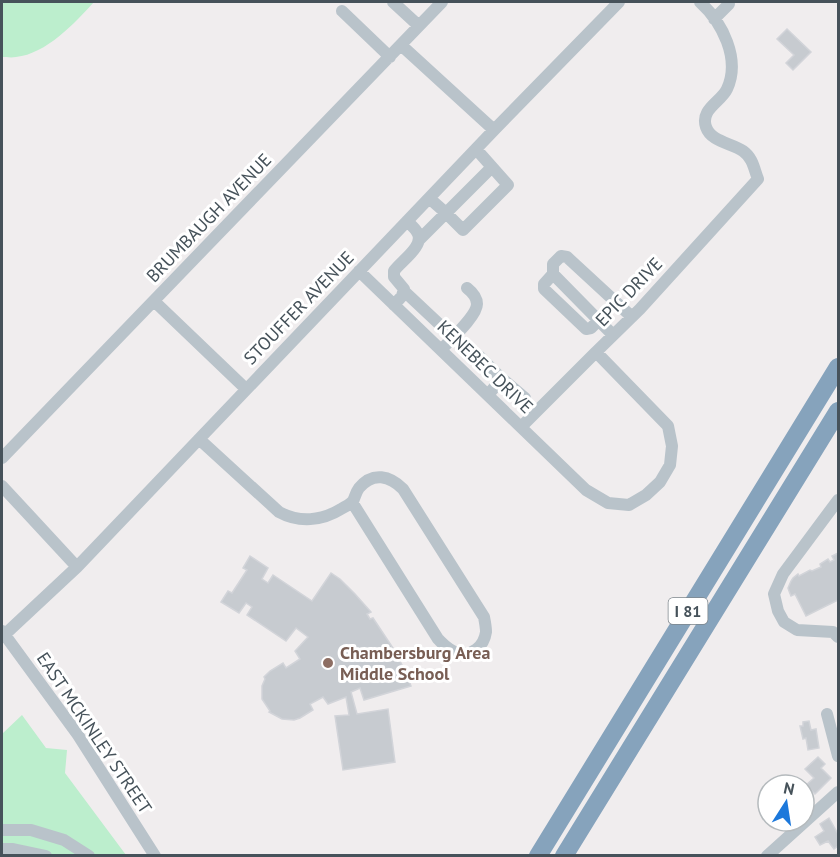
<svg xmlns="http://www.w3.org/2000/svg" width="840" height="857" font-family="'PT Sans',sans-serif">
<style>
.green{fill:#bceecd}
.building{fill:#c7cbd0;stroke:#d2d4d9;stroke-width:1.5}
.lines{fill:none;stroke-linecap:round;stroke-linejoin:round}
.minor{stroke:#b9c3ca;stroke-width:12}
.highway{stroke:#86a3bc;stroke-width:18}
.education-dot{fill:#8d6e63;stroke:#fff;stroke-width:2}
.labels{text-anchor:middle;stroke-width:6;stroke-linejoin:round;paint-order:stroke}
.shield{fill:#fff;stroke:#7e868c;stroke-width:1.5}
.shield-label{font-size:16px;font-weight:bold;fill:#46525a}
.street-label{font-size:18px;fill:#46525a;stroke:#fff}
.education-label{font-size:18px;font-weight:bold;fill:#785e54;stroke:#fff;text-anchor:start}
</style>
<rect width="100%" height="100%" fill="#f0edee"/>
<path class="green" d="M2,2h92c-19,21 -48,52 -78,55 -5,1 -10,0 -14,0z
M22,715l24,33 21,2 -2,23 61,82h-124v-121z"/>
<path class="building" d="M787,29l24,23 -18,18 -7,-7 8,-8 -17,-16z
M838,553v47l-32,16 -11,-22 -4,2 -2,-5 -1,-3 3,-7 2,-3 5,-4 1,2 11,-6 2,1 9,-4 -1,-3 8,-5 2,3 4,-2 -2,-4z
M250,556l18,12 -6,11 6,4 5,-8 39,26 19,-28 9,6 15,15 16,18 -4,2 3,5 3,-1 20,30 -3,2 3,4 3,-1 10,20 5,13 -47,14 -4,-12 -9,4 6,22 31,-5 7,53 -52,8 -8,-54 14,-1 -3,-18 -18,7 -5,-7 -13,7 3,6 -13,8 -6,2 -12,-1 -13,-7 1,-1 -8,-12v-13l3,-7 -1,-2 6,-6 13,-8 3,5 14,-9 -5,-8 13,-14 -12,-9 -10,13 -39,-26 5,-8 -6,-4 -7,10 -18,-11 7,-11 4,2 15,-23 -4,-2z
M809,721l2,9 5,-1 3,19 -11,2 -2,-12 -3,1 -3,-13h3v-4z
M818,757l7,7 -4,4 10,10 -16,16 -9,-9 8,-7 -9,-9z
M829,818l9,16v12l-4,3 -6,-8 -8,4 -5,-8 9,-6 -4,-7z"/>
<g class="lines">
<path class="minor" d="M393,2l26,24
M342,11l48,46
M714,19l15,-15
M401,45l93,85
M429,198l17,15 46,-46 -16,-18
M419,240l27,-27 17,17 45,-45 -16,-18
M359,271l227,219 22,13 21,2 17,-10 14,-13 10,-17 2,-19 -4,-20 -72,-74 44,-43 118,-130c-4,-10 -5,-21 -15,-28 -11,-8 -32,-9 -37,-24 -6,-18 15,-25 21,-38 14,-30 -5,-67 -27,-87
M553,274l-9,10v5l42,40 5,-1 7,-7
M404,291l49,46
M154,301l92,88
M394,305l8,-9 2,-7 -10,-12v-6c7,-10 32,-26 23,-39 -2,-4 -7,-8 -10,-11
M613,335l-60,-61v-10l8,-8 6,1 65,60
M441,350c9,-10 36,-34 36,-46 0,-7 -5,-12 -10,-16
M479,356l20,20c1,8 -7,13 -11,19
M499,376l26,22
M521,427l75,-75
M199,439l80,73c20,11 43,9 62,-3 4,-2 9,-5 12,-8 2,-4 3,-9 6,-13 14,-17 31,-12 44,1l81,128c1,5 2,10 2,15 -2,14 -14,25 -28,21 -9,-2 -14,-8 -20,-14l-86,-137
M2,458l440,-456
M2,486l75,81
M838,500l-55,74 -9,20 4,17 6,11 13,8 36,2 5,5
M2,631l76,104 77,121
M2,637l75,-70 417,-437 125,-128
M827,714l11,42
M2,830h29l33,10 25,16
M2,849h11l33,7
M767,856l71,-64"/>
<path class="highway" d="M538,856l300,-489
M564,856l274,-445"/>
</g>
<circle class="education-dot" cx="328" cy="663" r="6"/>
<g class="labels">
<rect class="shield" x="668.5" y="598" width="39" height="26" rx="4.5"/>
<g class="shield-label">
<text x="688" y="617">I 81</text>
</g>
<g class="street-label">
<text transform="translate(209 218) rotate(-46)" y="6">BRUMBAUGH AVENUE</text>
<text transform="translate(629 292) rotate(-46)" y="6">EPIC DRIVE</text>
<text transform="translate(299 308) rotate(-46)" y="6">STOUFFER AVENUE</text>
<text transform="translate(485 367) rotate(44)" y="6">KENEBEC DRIVE</text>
<text transform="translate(94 733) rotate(56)" y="6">EAST MCKINLEY STREET</text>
</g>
<g class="education-label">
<text x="340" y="659">Chambersburg Area<tspan x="340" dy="21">Middle School</tspan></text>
</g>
</g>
<rect width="840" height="857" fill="none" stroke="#46525a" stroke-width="6"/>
<g transform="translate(786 803) rotate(12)"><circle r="28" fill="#ffffff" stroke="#b5babd" stroke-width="1.5"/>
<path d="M0-4.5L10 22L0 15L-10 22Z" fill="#1c78db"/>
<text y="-9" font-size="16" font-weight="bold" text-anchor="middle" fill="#46525a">N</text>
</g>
</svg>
